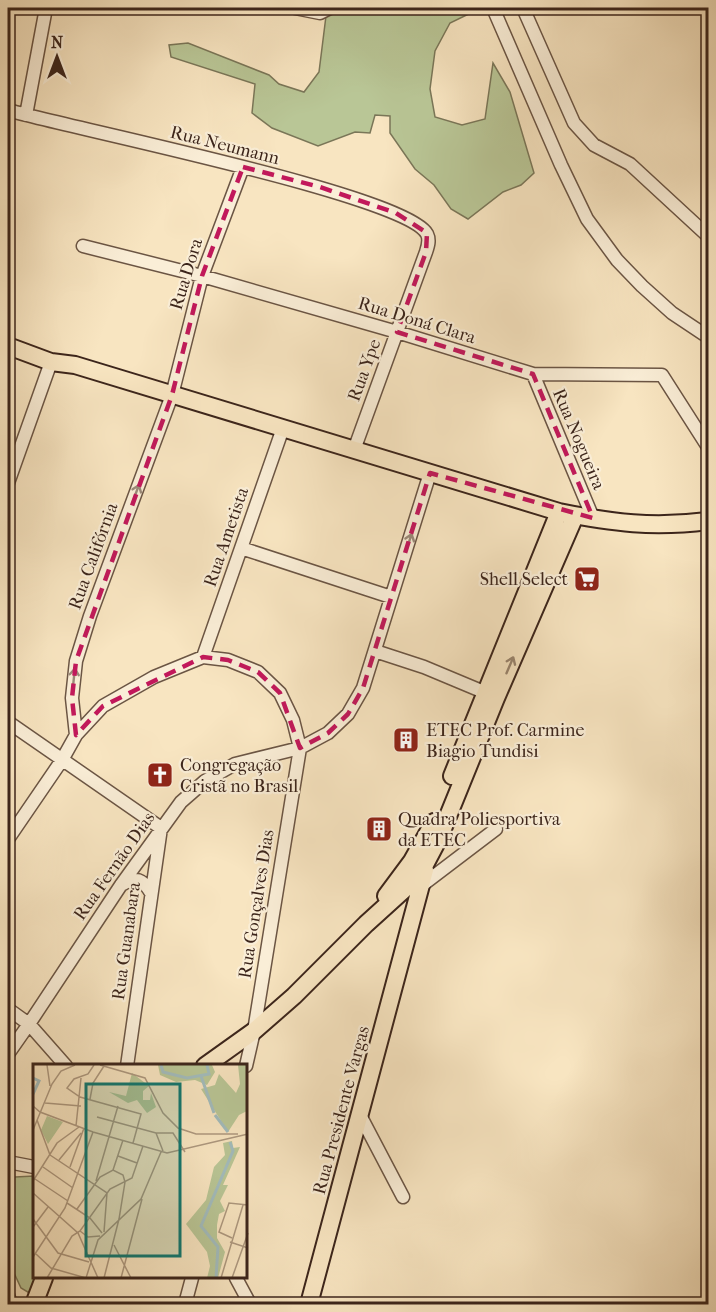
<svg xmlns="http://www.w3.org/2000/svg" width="716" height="1312" font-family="'IM FELL French Canon',serif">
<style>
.green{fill:#b9c696;stroke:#7a7658;stroke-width:1.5}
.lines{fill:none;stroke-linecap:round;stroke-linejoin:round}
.minor-casing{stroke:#6b5544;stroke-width:15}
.major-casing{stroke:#3c251b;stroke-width:20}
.minor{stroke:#faeed7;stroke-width:12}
.major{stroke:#f8e5c1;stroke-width:16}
.oneway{stroke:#9b8a79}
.oneway2{stroke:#9a856e}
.marked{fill:none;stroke:#c2185b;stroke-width:4.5;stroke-dasharray:12 8;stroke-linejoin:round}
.labels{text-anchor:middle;stroke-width:4.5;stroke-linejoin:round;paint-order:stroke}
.street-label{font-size:18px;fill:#3c251b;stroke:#faeed7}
.poi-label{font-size:18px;fill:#3c251b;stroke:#faeed7;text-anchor:start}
.inset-river{fill:none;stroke:#a2bcbd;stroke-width:3}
.inset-road{fill:none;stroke:#ad987f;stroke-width:1.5}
.view{fill:#0f766e;fill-opacity:0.15;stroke:#0f766e;stroke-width:3}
.inset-edge{fill:none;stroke:#3c251b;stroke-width:3}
</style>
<rect width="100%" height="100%" fill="#f8e5c1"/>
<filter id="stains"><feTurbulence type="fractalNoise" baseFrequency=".00333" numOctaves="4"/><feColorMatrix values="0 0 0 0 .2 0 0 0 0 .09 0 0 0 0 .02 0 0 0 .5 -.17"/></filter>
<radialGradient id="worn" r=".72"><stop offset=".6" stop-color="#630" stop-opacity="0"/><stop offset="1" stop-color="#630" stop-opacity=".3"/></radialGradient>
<path class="green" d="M327,8h151l1,1 -29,14 -15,28 -5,38 5,28 27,8 23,-6 8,-56 17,29 24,81 -13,12 -18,7 -35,27 -17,-10 -17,-24 -19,-16 -25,-36v-17l-15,-1 -5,18 -15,-1 -37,14 -46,-18 -20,-15 3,-29 -84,-27 -2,-12 19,-2 81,32 10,9 25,8 15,-20z
M8,1174l7,3 19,-1v102h5l-8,16 -10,-6 -13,-28z"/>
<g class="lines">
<defs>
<path id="minor" d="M295,8l25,5 10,-5
M493,8l68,157 26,54 30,41 25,26 30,27 36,24
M523,8l51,115 20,22 36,19 78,72
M8,110c60,18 398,85 419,124 3,6 1,12 -1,18l-72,198
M26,115l20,-107
M83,246l119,30 195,56 136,42 129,1 46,72
M533,374l60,144
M8,483l43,-121
M241,548l150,49
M375,651l49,16 67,28
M203,657l80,-229
M8,722l153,106 -34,238
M76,735l-4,-37 4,-37 14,-45 82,-221 30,-119 41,-109
M8,839l54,-79 14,-25 27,-29 51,-29 49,-20 25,3 30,12 22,21 13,27 7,28 -46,283 -8,35
M121,885c15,-9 22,-6 30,8
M421,886l75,-57
M8,1009l21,15 37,42
M8,1054l21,-30 92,-139 60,-83 24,-21 30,-17 65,-16 28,-15 20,-19 15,-26 67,-215
M360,1115l43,82
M8,1162l26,5
M236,1278l14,26
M8,1295l3,9
M185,1304l7,-26"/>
<path id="major" d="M8,346l43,16 24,3 484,147c54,11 94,16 149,9
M452,776l107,-264
M386,896l26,-35 22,-39
M205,1066l49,-35 40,-35 72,-72 53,-48 21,-40 56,-138 79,-182
M34,1304l10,-26
M309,1304l116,-434"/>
</defs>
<use href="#minor" class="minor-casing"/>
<use href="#major" class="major-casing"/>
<use href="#minor" class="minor"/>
<use href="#major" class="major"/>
</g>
<defs><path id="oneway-shaft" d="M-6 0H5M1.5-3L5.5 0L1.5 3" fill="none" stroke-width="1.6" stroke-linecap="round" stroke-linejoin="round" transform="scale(1.5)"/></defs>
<g class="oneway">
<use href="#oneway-shaft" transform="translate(136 493) rotate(-70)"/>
<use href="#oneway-shaft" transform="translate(409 542) rotate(-72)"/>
<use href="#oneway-shaft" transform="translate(74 677) rotate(-84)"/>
</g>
<use class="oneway2" href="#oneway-shaft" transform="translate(510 665) rotate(-67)"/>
<path class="marked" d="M243,167l77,20 76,26 31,20 -1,19 -29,80 136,42 60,144 -163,-45 -67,215 -15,26 -20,19 -28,15 -20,-55 -22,-21 -30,-12 -25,-3 -100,49 -27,29 -4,-37 4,-37 96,-266 30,-119z"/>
<defs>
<symbol id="supermarket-square" viewBox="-11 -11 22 22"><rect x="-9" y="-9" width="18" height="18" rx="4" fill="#8f2418" stroke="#faeed7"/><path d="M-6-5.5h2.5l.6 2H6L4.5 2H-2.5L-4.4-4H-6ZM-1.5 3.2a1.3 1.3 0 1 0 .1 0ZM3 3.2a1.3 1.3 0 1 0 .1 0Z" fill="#fff"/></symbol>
<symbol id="building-square" viewBox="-11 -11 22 22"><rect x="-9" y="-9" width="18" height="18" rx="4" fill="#8f2418" stroke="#faeed7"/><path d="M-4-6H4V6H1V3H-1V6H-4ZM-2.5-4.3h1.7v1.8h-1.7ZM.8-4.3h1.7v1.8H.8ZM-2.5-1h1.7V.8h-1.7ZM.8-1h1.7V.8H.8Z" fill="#fff"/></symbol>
<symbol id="church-square" viewBox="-11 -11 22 22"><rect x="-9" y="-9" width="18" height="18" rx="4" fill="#8f2418" stroke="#faeed7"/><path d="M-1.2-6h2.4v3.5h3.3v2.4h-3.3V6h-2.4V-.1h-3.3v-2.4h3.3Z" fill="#fff"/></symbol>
</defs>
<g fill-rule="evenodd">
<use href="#supermarket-square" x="572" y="564" width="30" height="30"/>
<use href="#building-square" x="391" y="725" width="30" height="30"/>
<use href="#church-square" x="145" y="760" width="30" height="30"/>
<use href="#building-square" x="364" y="814" width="30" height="30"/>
</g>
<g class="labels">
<g class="street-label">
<text transform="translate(225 145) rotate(14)" y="6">Rua Neumann</text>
<text transform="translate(186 274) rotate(-73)" y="6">Rua Dora</text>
<text transform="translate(417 320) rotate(17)" y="6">Rua Doná Clara</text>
<text transform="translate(364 370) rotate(-70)" y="6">Rua Ype</text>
<text transform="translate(579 439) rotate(67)" y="6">Rua Nogueira</text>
<text transform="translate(226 537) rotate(-71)" y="6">Rua Ametista</text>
<text transform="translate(93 556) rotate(-70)" y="6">Rua Califórnia</text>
<text transform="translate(114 866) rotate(-55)" y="6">Rua Fernão Dias</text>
<text transform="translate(256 904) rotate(-81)" y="6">Rua Gonçalves Dias</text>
<text transform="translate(126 941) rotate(-82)" y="6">Rua Guanabara</text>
<text transform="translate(341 1110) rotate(-75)" y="6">Rua Presidente Vargas</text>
</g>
<g class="poi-label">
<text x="568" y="585" text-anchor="end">Shell Select</text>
<text x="426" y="736">ETEC Prof. Carmine<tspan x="426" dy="21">Biagio Tundisi</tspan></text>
<text x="180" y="771">Congregação<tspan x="180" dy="21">Cristã no Brasil</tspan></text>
<text x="398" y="825">Quadra Poliesportiva<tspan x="398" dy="21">da ETEC</tspan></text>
</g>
</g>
<g transform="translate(33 1064)">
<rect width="214" height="214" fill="#f8e5c1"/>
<path d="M125,1h54l3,7 -8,13 -12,-5 -19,2 -16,-7zM205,1h9v46l-8,4 -11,17 -27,-43 14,-4 4,-11 17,19 4,-9zM99,9l17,13 -6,5v9h7l1,-7 5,14 -9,6 -10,-13 -9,3 -19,-11 17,4zM14,52l16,6 -15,22 -7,-14zM199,77l1,7 7,-1 -17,38h5l-8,16 5,10 -6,3 -2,11v13l8,14 -7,26h-11l3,-12 -3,-14 -21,-28 20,-24 8,-33 11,-12 -2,-12z" fill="#b9c696"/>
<path class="inset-river" d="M128,1l2,7 24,6 22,-4 -2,-9M168,12l13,37M0,14l6,3 -6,13M182,51l13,17M183,214l2,-31 -17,-21 32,-75 -3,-9"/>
<path class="inset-road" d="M14,1l3,21M61,1l-6,9 -14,5 -7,9 13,9 61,17 -8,29M67,1l45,13 18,35 15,15 18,6h42M57,35l3,-16 11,-17M12,39l36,3M0,42l7,6 53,20 74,21 81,-19M64,53l59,16h17l12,19M4,56l13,35M43,62l5,-48M0,66l19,-46 9,-13 14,-6M123,69l7,18M17,91l57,38 -3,39M85,92l19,7M26,96l22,-27M10,103l30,21M37,103l14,-39M80,106l10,-30M2,115l33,22M0,117l24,-38 22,-16M63,117l22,-75M0,129l45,40 20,45M34,139l23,15 12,15M44,145l23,-32 13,-7 10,5 2,7 -6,37 -15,59M0,155l25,34 31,9M0,163l15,-20M47,167l8,6 12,-1M199,174l-13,-6 10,-29 19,2M197,178l18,6M81,181l17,33M3,190l15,14 35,10M0,193l32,-49 28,-76M14,214l25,-42 8,-5 30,-42 22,-11 11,-32M53,214l12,-38 43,-41 20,-47M88,214l21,-79M188,214l22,-73M199,214l16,-45"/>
<path class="view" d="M53,20h94v172h-94z"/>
<rect width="214" height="214" class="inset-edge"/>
</g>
<rect width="716" height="1312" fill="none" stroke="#f8e5c1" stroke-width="30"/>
<rect x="9" y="9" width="698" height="1294" fill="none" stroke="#3c251b" stroke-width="3"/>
<rect x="15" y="15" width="686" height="1282" fill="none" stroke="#3c251b" stroke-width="1.5"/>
<g transform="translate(57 57)" stroke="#faeed7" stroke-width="4.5" paint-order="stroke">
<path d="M0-4.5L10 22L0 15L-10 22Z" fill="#3c251b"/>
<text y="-9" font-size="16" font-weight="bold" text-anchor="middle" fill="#3c251b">N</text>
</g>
<rect width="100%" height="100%" filter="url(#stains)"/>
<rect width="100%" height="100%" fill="url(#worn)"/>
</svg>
